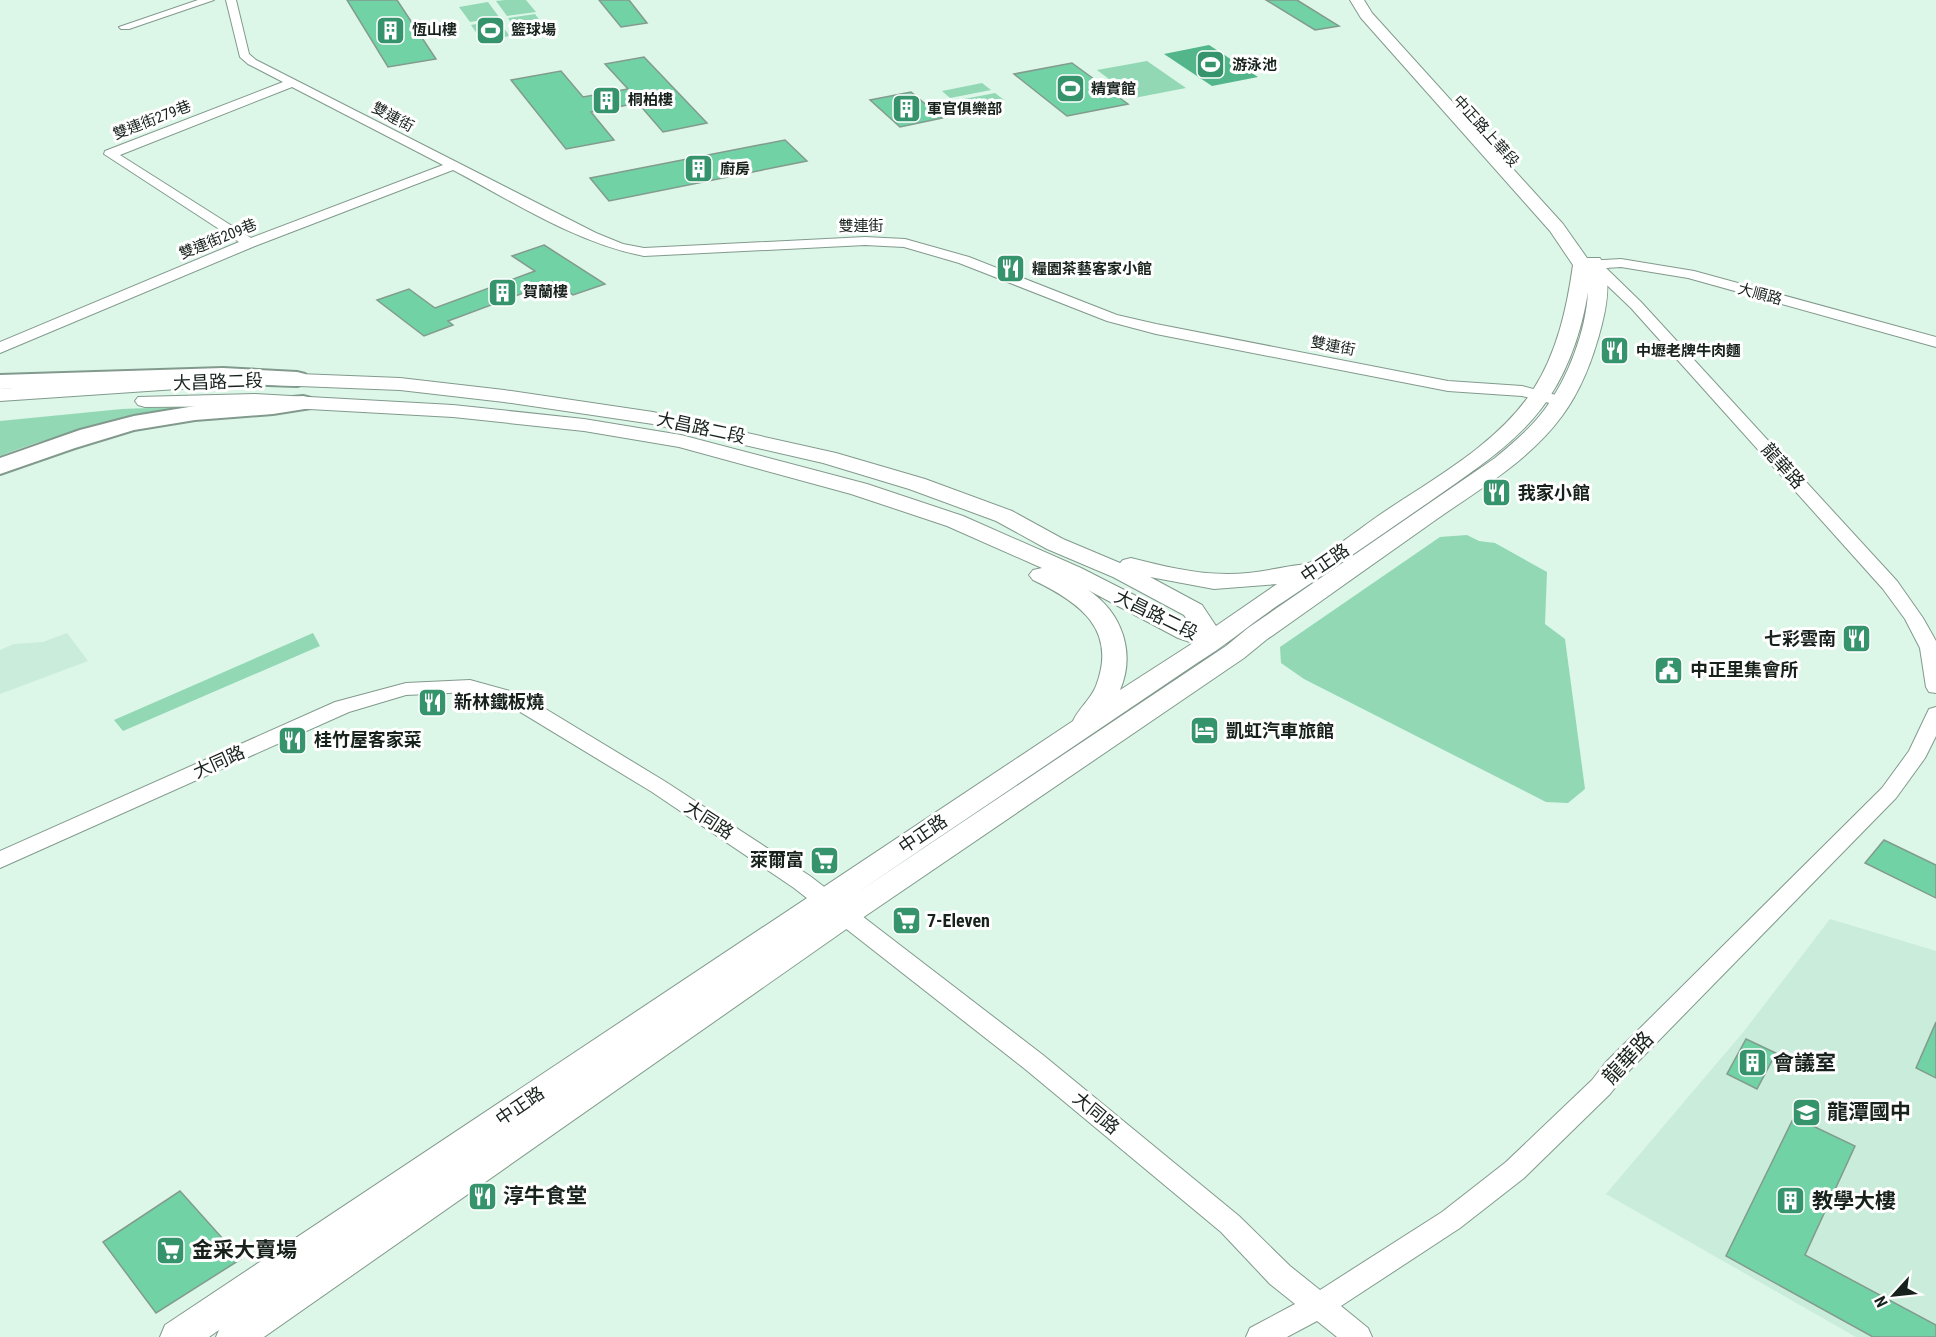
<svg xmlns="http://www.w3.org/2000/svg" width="1936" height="1337" font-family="'Roboto Condensed','Noto Sans TC',sans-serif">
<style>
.built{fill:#caecda}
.green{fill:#92d8b5}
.water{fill:#53b68a}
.building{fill:#70d2a5;stroke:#829b8d;stroke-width:1.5}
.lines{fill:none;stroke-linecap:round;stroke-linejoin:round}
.minor-casing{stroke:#829a8d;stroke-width:2}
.major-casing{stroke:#829a8d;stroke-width:2}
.highway-casing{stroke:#829a8d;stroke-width:4}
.minor{fill:#fff;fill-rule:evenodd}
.major{fill:#fff;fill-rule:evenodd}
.highway{fill:#fff;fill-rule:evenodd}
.labels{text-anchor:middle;stroke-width:6;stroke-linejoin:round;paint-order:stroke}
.far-poi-label{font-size:15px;font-weight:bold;fill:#18221d;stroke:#fff;text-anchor:start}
.far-street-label{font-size:15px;fill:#18221d;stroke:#fff}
.street-label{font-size:18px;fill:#18221d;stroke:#fff}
.poi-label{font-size:18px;font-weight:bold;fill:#18221d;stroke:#fff;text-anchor:start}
.near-street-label{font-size:21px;fill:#18221d;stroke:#fff}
.near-poi-label{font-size:21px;font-weight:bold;fill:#18221d;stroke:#fff;text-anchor:start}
</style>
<rect width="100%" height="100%" fill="#dcf6e8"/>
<path class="built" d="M67,633l21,28 -88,33v-44l14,-6 29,-2z
M1830,919l106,32v386h-80l-250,-143 139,-164z"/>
<path class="green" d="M505,0h21l10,12 -29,4 -11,-15z
M488,2l11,15 -29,5 -11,-15z
M535,14l12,16 -27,5 -12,-17z
M497,20l13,16 -28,5 -11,-16z
M1147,61l39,27 -52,10 -37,-28z
M982,83l9,7 -41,8 -8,-7z
M995,93l9,7 -41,8 -9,-7z
M201,406c-70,12 -135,24 -201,50v-35l122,-12z
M1467,535l12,6 16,2 52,29 -2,52 20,15 20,150 -17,14 -22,-1 -242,-123 -23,-16 -1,-16 160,-110z
M313,633l7,13 -197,85 -9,-11z"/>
<path class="water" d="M1209,45l49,32 -46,9 -48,-32z"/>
<path class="building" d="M347,0h50l39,59 -48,8z
M599,0h30l18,23 -26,4z
M1266,0h31l42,26 -24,4z
M644,57l63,66 -44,9 -25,-29 -47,9 23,28 -48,9 -55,-69 50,-9 22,26 45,-8 -23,-25z
M1072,63l56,41 -61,12 -53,-42z
M911,92l31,26 -42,9 -30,-27z
M785,140l22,21 -198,40 -19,-23z
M544,245l61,39 -32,11 -20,-13 -105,39 5,4 -29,11 -47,-36 32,-11 26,19 100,-37 -23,-15z
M1884,840l52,25v33l-71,-35z
M1936,1022v56l-20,-10z
M1746,1039l30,14 -19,36 -30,-15z
M1794,1117l61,29 -50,109 131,70v12h-63l-147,-81z
M180,1191l61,68 -85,54 -53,-71z"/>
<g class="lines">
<defs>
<path id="minor" d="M198,0h16l-85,29h-8l-2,-2z
M226,0h10l13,54 7,6 340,173 27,11 21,4 221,-11 40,2 64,18 148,58 39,9 292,57 74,5 45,12 2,3 -8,5 -39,-10 -74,-5 -292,-57 -49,-13 -148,-58 -55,-16 -39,-2 -221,11c-68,-13 -130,-54 -191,-86l-198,76 -255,107v-11l239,-100 -135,-88 1,-3 178,-69 -35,-18 -8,-7zM292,87l151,78 -192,73 -131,-83z
M1621,259l73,12 242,66v10l-248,-69 -67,-11 -15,1 35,34 256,279 26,37 13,23v52l-7,-1 -3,-5 -6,-39 -15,-29 -22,-30 -252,-281 -41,-39 -9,-1 -2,-3 7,-4z
M470,680l51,14 145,88 144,94 233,179 196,161 51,50 30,24 122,-78 64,-50 86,-82 14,-18 276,-274 27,-37 20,-42 7,-2v29l-11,22 -29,40 -272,278 -14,18 -86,84 -64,50 -119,78 27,22 4,9h-35l-20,-16 -30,16h-41l4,-9 45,-24 -25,-20 -49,-52 -196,-163 -231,-181 -142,-96 -145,-88 -38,-12 -63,3 -57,17 -349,156v-17l335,-149 71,-19z"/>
<path id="major" d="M1350,0h14l8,13 191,211 24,34h13c12,18 7,46 2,66 -8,32 -20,65 -40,92 -32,44 -81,72 -125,103 -57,40 -114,81 -171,121l-22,18 -389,265 -591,414h-48l3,-7 -10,7h-49l5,-12 908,-604c5,-12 18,-22 23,-35 22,-57 -17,-84 -63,-106l-4,-5 4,-5 9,-2 -95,-42 -96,-32 -172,-47 -95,-16 -131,-14 -198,-11 -110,1 -7,-2 -3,-4 3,-4 117,-3 198,11 131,14 97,16 186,49 96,32 118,52 108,55 -5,-8 -71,-38 -66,-28 -51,-28 -87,-32 -86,-26 -170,-39 -149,-22 -104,-12 -126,-5 -7,-2 -3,-4 3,-4 7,-2 126,5 104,12 149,22 183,41 89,26 87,32 51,28 57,24 3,-3 8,-2c39,10 76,19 117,15 20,-2 39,-7 58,-9 11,-2 59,-39 72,-48 53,-36 119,-71 155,-126 24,-37 34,-82 40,-125l-23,-34 -189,-213zM1588,292c-2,39 -20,86 -43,117 -14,19 -32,34 -50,49l-247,170 -22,18 -371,248 342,-231c31,-19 58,-43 89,-63 48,-32 95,-65 143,-98 39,-28 82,-54 112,-93 26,-34 40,-75 47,-117zM1150,577l64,12 63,-5 -61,42 -14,-21zM1088,590l90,48 15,5 -73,47c16,-37 2,-78 -32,-100z
M229,375l7,2 3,4 -3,4 -236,16v-12l133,-10z"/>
<path id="highway" d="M223,368l74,4 8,2 4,5 -4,5 -8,2 -111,-4 -186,7v-14z
M303,396l8,2 4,5 -4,5 -38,6 -78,6 -61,10 -59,18 -75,26v-16l80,-28 54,-14 61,-10z"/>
</defs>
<use href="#minor" class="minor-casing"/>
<use href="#major" class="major-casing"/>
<use href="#highway" class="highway-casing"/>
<use href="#minor" class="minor"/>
<use href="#major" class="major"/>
<use href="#highway" class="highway"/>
</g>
<defs>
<symbol id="building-square" viewBox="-11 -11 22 22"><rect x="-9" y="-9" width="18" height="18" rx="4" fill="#36946c" stroke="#fff"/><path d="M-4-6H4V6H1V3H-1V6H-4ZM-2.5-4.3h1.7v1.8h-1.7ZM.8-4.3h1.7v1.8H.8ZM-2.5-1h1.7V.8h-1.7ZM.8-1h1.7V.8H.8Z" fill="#fff"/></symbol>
<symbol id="stadium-square" viewBox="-11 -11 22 22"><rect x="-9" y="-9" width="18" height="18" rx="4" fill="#36946c" stroke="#fff"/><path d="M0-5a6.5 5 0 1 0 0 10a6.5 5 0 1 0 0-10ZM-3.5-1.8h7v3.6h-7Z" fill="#fff"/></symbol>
<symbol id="restaurant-square" viewBox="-11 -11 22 22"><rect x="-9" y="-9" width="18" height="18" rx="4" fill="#36946c" stroke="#fff"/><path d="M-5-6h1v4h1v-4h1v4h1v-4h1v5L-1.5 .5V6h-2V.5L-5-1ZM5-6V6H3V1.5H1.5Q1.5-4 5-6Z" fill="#fff"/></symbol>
<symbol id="civic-square" viewBox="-11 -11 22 22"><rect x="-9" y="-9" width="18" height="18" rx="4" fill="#36946c" stroke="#fff"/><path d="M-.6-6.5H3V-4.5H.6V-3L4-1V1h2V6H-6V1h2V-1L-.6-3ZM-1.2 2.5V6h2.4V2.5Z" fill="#fff"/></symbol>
<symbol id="hotel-square" viewBox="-11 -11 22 22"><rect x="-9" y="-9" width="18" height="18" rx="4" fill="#36946c" stroke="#fff"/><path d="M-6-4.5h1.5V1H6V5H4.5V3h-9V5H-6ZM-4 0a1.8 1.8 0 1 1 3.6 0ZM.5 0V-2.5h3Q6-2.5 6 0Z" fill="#fff"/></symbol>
<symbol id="supermarket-square" viewBox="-11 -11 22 22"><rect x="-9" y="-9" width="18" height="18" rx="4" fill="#36946c" stroke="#fff"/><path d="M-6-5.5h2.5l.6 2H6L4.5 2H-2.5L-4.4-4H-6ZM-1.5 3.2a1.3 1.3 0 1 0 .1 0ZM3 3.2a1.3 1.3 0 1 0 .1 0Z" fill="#fff"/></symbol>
<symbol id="school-square" viewBox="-11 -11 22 22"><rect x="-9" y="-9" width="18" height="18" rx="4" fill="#36946c" stroke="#fff"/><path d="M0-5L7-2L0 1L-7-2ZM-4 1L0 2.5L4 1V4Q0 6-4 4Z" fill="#fff"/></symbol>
</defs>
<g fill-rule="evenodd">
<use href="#building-square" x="374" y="14" width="33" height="33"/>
<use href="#stadium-square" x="474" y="14" width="33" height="33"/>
<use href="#stadium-square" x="1194" y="48" width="33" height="33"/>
<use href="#stadium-square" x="1054" y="72" width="33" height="33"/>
<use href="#building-square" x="590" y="84" width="33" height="33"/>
<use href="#building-square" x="890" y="92" width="33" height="33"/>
<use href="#building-square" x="682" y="152" width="33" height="33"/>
<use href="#restaurant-square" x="994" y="252" width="33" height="33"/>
<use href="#building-square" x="486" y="276" width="33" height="33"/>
<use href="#restaurant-square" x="1598" y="334" width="33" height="33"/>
<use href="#restaurant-square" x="1480" y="476" width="33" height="33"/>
<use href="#restaurant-square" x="1840" y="622" width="33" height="33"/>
<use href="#civic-square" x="1652" y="654" width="33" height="33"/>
<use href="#restaurant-square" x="416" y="686" width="33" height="33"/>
<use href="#hotel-square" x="1188" y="714" width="33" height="33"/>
<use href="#restaurant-square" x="276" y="724" width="33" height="33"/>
<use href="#supermarket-square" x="808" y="844" width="33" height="33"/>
<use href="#supermarket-square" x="890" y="904" width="33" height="33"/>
<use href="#building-square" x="1736" y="1046" width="33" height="33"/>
<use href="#school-square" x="1790" y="1096" width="33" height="33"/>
<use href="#restaurant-square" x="466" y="1180" width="33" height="33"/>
<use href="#building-square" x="1774" y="1184" width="33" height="33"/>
<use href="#supermarket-square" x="154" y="1234" width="33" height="33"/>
</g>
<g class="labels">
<g class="far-poi-label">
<text x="412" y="35">恆山樓</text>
<text x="511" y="35">籃球場</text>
<text x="1232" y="70">游泳池</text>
<text x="1091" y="94">精實館</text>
<text x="628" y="105">桐柏樓</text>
<text x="927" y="114">軍官俱樂部</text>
<text x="720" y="174">廚房</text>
<text x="1032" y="274">糧園茶藝客家小館</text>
<text x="523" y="297">賀蘭樓</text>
<text x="1636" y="356">中壢老牌牛肉麵</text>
</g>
<g class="far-street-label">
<text transform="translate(393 117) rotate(28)" y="5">雙連街</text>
<text transform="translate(152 120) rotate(-21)" y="5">雙連街279巷</text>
<text transform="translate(1486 131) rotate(48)" y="5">中正路上華段</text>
<text x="861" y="231">雙連街</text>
<text transform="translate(218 239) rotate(-22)" y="5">雙連街209巷</text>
<text transform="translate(1760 294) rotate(15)" y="5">大順路</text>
<text transform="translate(1333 346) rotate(11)" y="5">雙連街</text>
</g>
<g class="street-label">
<text transform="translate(218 382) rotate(-2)" y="6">大昌路二段</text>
<text transform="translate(701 428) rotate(12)" y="6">大昌路二段</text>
<text transform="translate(1783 466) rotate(48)" y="6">龍華路</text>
<text transform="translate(1325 563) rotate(-34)" y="6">中正路</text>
<text transform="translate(1156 615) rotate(26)" y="6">大昌路二段</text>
<text transform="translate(219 762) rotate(-24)" y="6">大同路</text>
<text transform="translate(709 820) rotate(33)" y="6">大同路</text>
<text transform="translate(923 834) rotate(-34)" y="6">中正路</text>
<text transform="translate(520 1106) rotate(-34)" y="6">中正路</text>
<text transform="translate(1096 1113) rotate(40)" y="6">大同路</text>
</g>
<g class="poi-label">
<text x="1518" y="499">我家小館</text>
<text x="1836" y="645" text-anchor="end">七彩雲南</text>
<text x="1690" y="676">中正里集會所</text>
<text x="454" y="708">新林鐵板燒</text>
<text x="1226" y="737">凱虹汽車旅館</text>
<text x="314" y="746">桂竹屋客家菜</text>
<text x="804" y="866" text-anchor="end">萊爾富</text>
<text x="927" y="927">7-Eleven</text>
</g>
<g class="near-street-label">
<text transform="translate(1628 1058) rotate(-47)" y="7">龍華路</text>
</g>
<g class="near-poi-label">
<text x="1773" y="1070">會議室</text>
<text x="1827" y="1119">龍潭國中</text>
<text x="503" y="1203">淳牛食堂</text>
<text x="1812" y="1208">教學大樓</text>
<text x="192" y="1257">金采大賣場</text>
</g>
</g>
<g transform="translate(1894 1295) rotate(243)" stroke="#ffffff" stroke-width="4.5" paint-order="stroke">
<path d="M0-4.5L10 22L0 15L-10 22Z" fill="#18221d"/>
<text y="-9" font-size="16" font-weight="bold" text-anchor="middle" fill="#18221d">N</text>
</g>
</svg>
